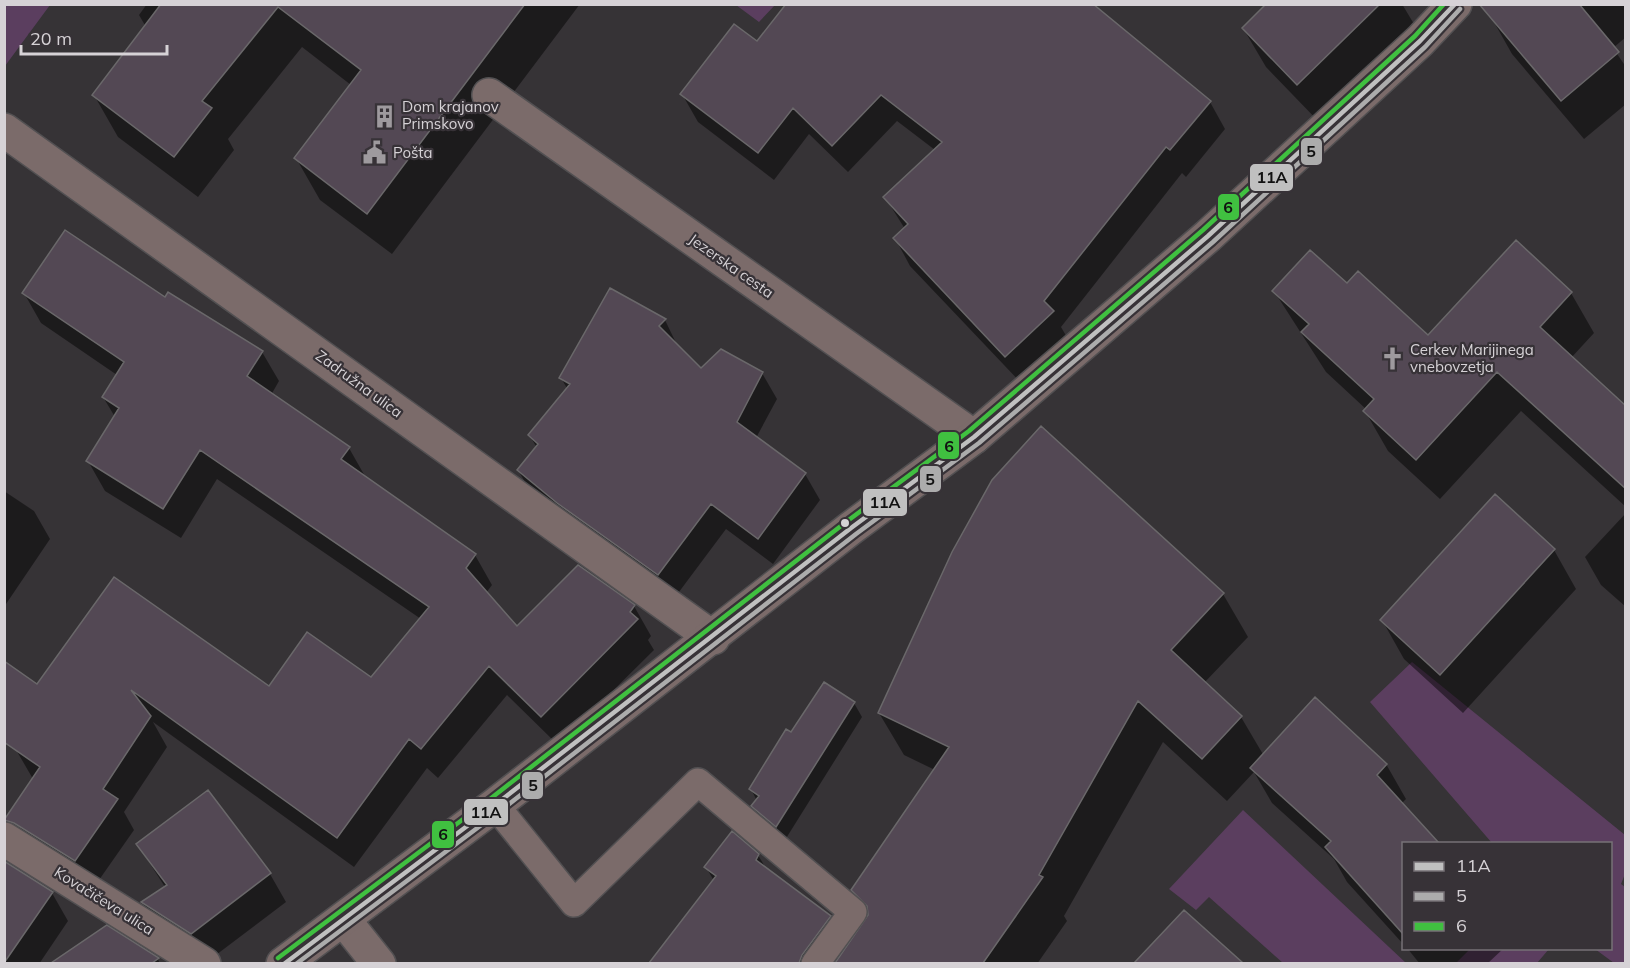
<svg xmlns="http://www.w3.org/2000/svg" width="1630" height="968" font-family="Mulish,sans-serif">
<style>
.green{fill:#5b3e5f}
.shadow{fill:#0007}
.building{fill:#534854;stroke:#6a686a;stroke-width:1.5}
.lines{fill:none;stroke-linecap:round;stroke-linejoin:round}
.service-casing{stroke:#525052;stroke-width:30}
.minor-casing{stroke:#525052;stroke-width:36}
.tertiary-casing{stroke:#525052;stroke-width:36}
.service{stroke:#7b6b6a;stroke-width:27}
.minor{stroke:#7b6b6a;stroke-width:33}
.tertiary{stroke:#7b6b6a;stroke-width:33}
.bus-1-casing{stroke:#373237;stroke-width:9}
.bus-2-casing{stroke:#373237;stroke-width:9}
.bus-3-casing{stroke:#373237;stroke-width:9}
.bus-1{stroke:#c0c0c0;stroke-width:4.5}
.bus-2{stroke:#acacac;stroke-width:4.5}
.bus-3{stroke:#40c040;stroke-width:4.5}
.bus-dot{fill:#d6d2d6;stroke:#373237;stroke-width:2}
.labels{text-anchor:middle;stroke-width:4.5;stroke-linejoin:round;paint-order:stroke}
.poi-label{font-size:15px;fill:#d6d2d6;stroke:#373237;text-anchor:start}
.street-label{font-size:15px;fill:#d6d2d6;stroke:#373237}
.line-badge{stroke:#373237;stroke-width:2}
.pale-badge-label{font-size:16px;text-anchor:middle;font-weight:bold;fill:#111}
</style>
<rect width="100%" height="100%" fill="#363336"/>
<path class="green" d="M5,4l45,1 -45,61 -1,-61z
M736,5h39l-16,17z
M1412,662l213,173v39l-4,10 4,3v76h-11l-19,-14 15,-1v-104l-118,-1 -122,-141z
M1243,810l163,153h-123l-74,-66 -13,13 -27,-21z
M1470,949v-1l79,1 -12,14h-81z"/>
<path class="shadow" d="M147,4h433l-188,250 -72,-54 -24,-42 55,-73 -49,-38 -74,92 6,11 -36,47 -80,-60 -24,-42 52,-68 -7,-12z
M1268,4h134l15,25 -97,94 -54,-56 -23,-39z
M1502,4h124v33l-13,11 13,19v37l-42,35 -72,-85 -22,-39z
M757,43l453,59 15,27 -39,48 -4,-4 -121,154 7,12 -47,44 -111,-117 -15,-28 10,-9 -20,-32 50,-47 -38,-29 -49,51 -39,-38 -35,46 -76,-58 -16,-28z
M1516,242l55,51 23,40 -23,25 55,50v99l-105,-96 -81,88 -52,-48 -23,-40 2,-1 -41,-38 -52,-81 73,-6 81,52z
M24,293l141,6 97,53 17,29 -8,14 78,53 17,30 109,77 17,30 -6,8 31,35 61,-62 56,40 17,30 -3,4 6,10 -96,95 -51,-50 -69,83 -11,-10 -73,99 -201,-145 14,25 -43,65 10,18 -42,60 -64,-49 -17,-30 22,-32 -18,-31 22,-61 232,2 102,-10 50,-60 -204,-140 -36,59 -76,-47 -17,-30 27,-44 -12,-20 14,-22 -76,-52z
M665,320l13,27 23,23 61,3 15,26 -21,39 49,36 15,26 -47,64 -47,-35 -53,71 -140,-104 -15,-26 19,-22 -7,-12 38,-46 -7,-12z
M4,491l30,20 16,28 -46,68z
M1626,513v94l-25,-22 -16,-28z
M1554,550l22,39 -113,124 -59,-54 -22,-39z
M1223,594l25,43 -44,46 37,34 23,39 122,8 20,35 -5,5 36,40h-33v101l-57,-63 -13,-23 -62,-56 -18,-31 -27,29 -64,-59 -99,174 3,5 -30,43h-386l63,-83 -8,-14 52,-12 9,15 63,47 17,31 21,-31 -15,-27 82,-120 -31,-15 -25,-42z
M854,703l8,14 -77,123 -24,-19 -8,-15 4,-5 -6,-12 41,-55z
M207,792l63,82 16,28 -78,59 -49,-31 -16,-27 22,-16 -27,-42z
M4,863l48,30 16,28 -29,43h-35z
M1184,912l56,52h-104z
M107,927l51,32 2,5h-107z
M1407,948h97l-17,16h-67z"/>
<path class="building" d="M161,4h364l-158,210 -73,-56 67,-88 -83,-63 -76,94 10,7 -38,49 -82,-62z
M786,4h307l118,97 -41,49 -4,-3 -122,154 10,10 -49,46 -112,-119 15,-14 -25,-27 59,-55 -61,-47 -49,51 -39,-38 -35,45 -78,-59 54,-70 23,17z
M1266,4h114l-83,81 -55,-57z
M1479,4h100l40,48 -58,49z
M65,230l100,67 3,-5 95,59 -16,25 103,71 -9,12 135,95 -10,14 51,58 61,-61 57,40 -5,7 8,7 -97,98 -52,-51 -68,83 -12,-10 -72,99 -206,-148 20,26 -48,73 15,10 -43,62 -61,-38 -10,-3 36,-53 -36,-25v-81l33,23 77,-107 155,109 38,-54 64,45 58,-70 -229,-157 -37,59 -77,-48 33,-53 -17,-11 22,-35 -102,-69z
M1516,240l56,52 -32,35 86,79v83l-129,-117 -81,88 -53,-49 11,-12 -73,-67 8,-8 -37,-33 38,-41 37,33 11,-12 70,64z
M610,288l56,31 -7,7 42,42 20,-19 42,23 -26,50 69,51 -48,66 -47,-35 -53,71 -101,-72 -40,-33 21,-26 -10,-9 42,-51 -11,-6z
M1041,426l183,167 -53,57 71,66 -40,43 -64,-58 -99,174 4,2 -60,86h-148l33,-48 -1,-9 -16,-16 98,-143 -71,-34 74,-161 40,-72z
M1495,494l60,55 -115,126 -60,-55z
M824,682l31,20 -79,125 -25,-21 8,-10 -10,-7 37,-60 5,3z
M1315,697l72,67 -10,11 62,68h-35v92l-79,-88 6,-6 -81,-73z
M208,790l63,83 -80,61 -50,-32 26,-17 -31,-41z
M732,831l27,23 -3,6 75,56 -29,39 -3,8h-150l67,-87 -12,-9z
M4,861l49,31 -49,71z
M1184,910l59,53h-109z
M107,925l52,33 -7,5h-101z"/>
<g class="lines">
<defs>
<path id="service" d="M495,805l79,98 124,-121 155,130 -38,52"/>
<path id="minor" d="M489,95l485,342
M4,130l709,508
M4,839l200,125
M344,920l35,44"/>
<path id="tertiary" d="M283,964l212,-159 356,-277 123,-91 234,-201 212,-195 35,-37"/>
</defs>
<use href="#service" class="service-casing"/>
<use href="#minor" class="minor-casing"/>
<use href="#tertiary" class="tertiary-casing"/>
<use href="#service" class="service"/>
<use href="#minor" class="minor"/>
<use href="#tertiary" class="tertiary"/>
<defs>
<path id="bus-1" d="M284,964l211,-159 356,-277 123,-91 234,-201 212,-195 35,-37"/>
<path id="bus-2" d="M296,964l204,-153 356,-277 123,-91 234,-201 212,-195 35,-38"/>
<path id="bus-3" d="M278,958l212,-159 356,-277 123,-91 234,-201 212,-194 29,-32"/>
</defs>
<use href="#bus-1" class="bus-1-casing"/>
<use href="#bus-2" class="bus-2-casing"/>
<use href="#bus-3" class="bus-3-casing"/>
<use href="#bus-1" class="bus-1"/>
<use href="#bus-2" class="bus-2"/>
<use href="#bus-3" class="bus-3"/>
</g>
<defs>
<symbol id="building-bare" viewBox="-9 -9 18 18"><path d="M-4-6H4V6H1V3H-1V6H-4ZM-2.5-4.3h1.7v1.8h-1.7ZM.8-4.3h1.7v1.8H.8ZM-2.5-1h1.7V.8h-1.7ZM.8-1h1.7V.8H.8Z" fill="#9e9a9e" stroke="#373237" stroke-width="2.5" paint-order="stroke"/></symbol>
<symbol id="civic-bare" viewBox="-9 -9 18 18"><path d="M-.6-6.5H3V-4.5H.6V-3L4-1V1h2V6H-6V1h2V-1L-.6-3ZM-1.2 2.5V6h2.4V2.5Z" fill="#9e9a9e" stroke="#373237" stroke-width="2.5" paint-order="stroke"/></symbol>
<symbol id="church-bare" viewBox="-9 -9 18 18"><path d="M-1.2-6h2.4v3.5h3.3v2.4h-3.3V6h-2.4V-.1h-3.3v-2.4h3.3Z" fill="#9e9a9e" stroke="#373237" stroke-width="2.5" paint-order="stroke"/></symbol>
</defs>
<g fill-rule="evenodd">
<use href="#building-bare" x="368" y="100" width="33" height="33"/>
<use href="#civic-bare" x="358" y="136" width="33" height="33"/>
<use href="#church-bare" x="1376" y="342" width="33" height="33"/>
</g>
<circle class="bus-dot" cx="845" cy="523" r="5"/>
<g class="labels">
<g class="poi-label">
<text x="402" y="112">Dom krajanov<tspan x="402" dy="17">Primskovo</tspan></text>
<text x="393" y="158">Pošta</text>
<text x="1410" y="355">Cerkev Marijinega<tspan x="1410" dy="17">vnebovzetja</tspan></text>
</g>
<g class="street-label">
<text transform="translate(731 266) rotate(35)" y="5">Jezerska cesta</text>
<text transform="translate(359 384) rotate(36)" y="5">Zadružna ulica</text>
<text transform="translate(104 901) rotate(32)" y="5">Kovačičeva ulica</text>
</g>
</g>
<g class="line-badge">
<rect x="1300" y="137" width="23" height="29" rx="6" fill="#acacac"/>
<rect x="1249" y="163" width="45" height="29" rx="6" fill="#c0c0c0"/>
<rect x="1217" y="193" width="23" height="28" rx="6" fill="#40c040"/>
<rect x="937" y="431" width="23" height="29" rx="6" fill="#40c040"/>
<rect x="919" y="465" width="23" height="28" rx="6" fill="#acacac"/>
<rect x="862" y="488" width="46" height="29" rx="6" fill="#c0c0c0"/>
<rect x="521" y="771" width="23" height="29" rx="6" fill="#acacac"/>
<rect x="463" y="798" width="46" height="28" rx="6" fill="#c0c0c0"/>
<rect x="431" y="820" width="24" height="29" rx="6" fill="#40c040"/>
</g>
<g class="pale-badge-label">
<text x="1311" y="157">5</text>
<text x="1272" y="183">11A</text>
<text x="1228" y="213">6</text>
<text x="949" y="452">6</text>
<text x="930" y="485">5</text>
<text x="885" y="508">11A</text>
<text x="533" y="791">5</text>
<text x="486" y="818">11A</text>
<text x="443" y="840">6</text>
</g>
<rect width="1630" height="968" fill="none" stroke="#d6d2d6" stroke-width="12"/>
<rect x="1402" y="842" width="210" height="108" fill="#373237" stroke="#777277" stroke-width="1.5"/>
<rect x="1414" y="862" width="30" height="9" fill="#c0c0c0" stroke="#777277" stroke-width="1.5"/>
<text x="1456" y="872" font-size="18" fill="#d6d2d6">11A</text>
<rect x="1414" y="892" width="30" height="9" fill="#acacac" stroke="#777277" stroke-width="1.5"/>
<text x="1456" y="902" font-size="18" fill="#d6d2d6">5</text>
<rect x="1414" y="922" width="30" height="9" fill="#40c040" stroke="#777277" stroke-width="1.5"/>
<text x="1456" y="932" font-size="18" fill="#d6d2d6">6</text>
<path d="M21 45v9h146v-9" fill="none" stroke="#d6d2d6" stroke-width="3"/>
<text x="30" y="45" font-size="18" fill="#d6d2d6" stroke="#373237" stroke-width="4.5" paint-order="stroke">20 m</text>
</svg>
